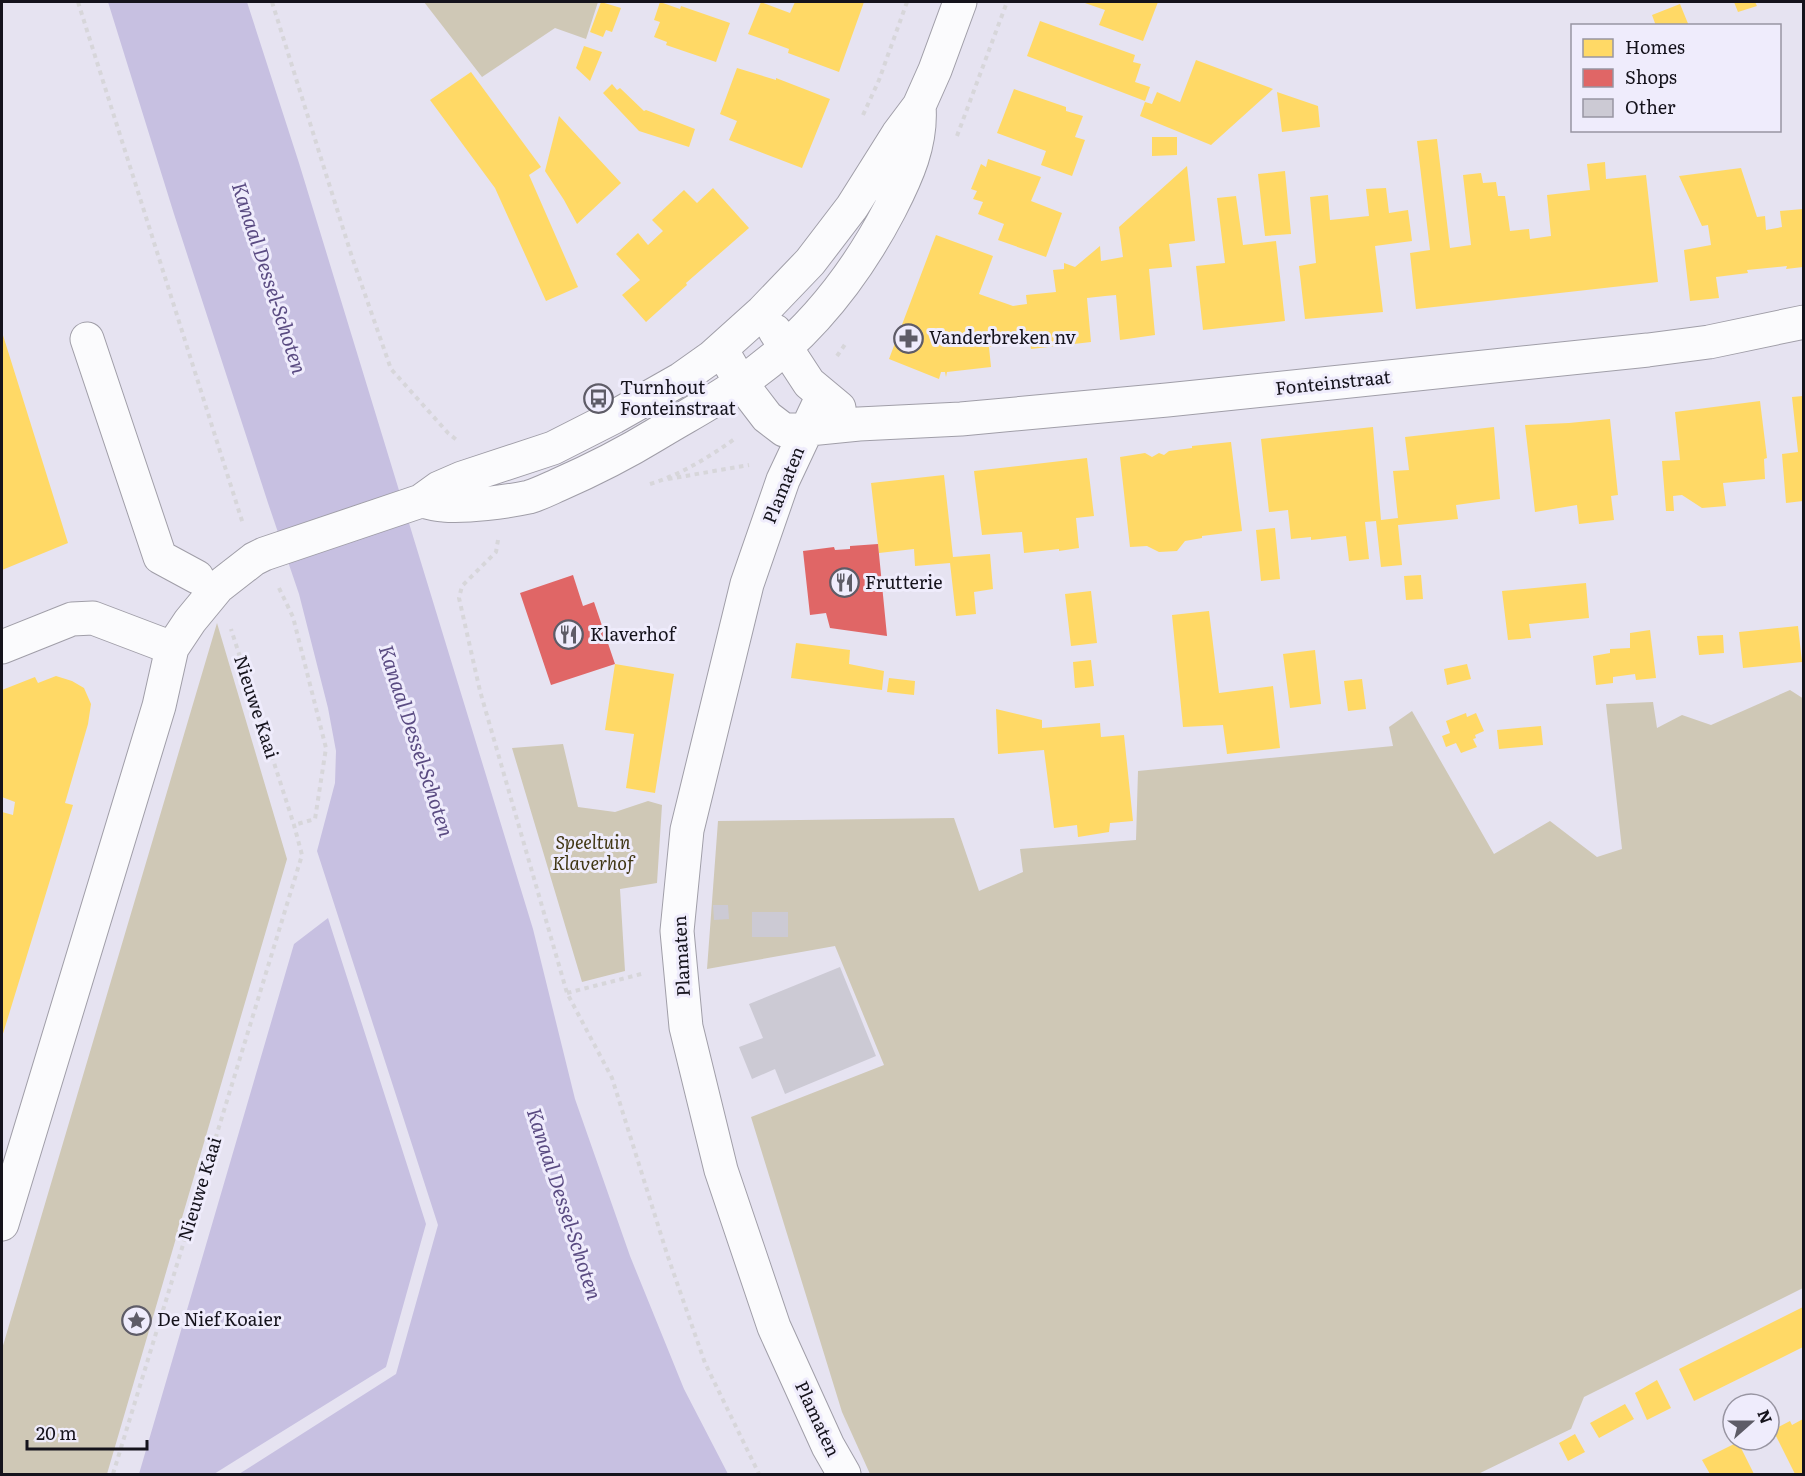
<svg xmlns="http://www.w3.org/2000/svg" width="1805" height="1476" font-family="Literata,serif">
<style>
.green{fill:#cfc8b6}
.water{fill:#c7c0e1}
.homes{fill:#ffd966}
.shops{fill:#e06666}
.building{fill:#cccad4}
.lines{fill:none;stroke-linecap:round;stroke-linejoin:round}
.minor-casing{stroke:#a09ea8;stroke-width:35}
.path{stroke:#d7d6da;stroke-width:4;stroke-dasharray:4.5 4.5;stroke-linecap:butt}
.minor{stroke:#fbfbfd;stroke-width:33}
.labels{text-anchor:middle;stroke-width:6;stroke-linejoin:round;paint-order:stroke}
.poi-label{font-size:18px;fill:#15131c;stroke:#efecfc;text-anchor:start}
.street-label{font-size:18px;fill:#15131c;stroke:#efecfc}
.park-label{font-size:18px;font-style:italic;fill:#403613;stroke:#efecfc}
.water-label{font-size:20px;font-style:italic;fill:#5a4b82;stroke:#efecfc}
</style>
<rect width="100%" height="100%" fill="#e6e3f1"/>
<path class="green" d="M424,2h174l-12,37 -31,-11 -73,49z
M217,623l70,236 -180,615h-105v-125z
M1790,690l14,9 -1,589 -219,109 -13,32 -93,45h-608l-28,-62 -91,-295 133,-52 -49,-119 -128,23 11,-148 236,-3 25,73 44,-19 -3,-23 116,-9 2,-69 255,-25 -4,-19 23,-16 82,143 56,-33 47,36 25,-8 -16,-145 47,-2 4,26 25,-13 29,10z
M563,744l15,63 37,5 33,-11 14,4 -5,78 -37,6 5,82 -43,11 -70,-234z"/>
<path class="water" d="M108,2h139l52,161 234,766 42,170 55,157 54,133 44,85h-489l157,-100 42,-149 -121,-374 18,-68 1,-32 -8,-43 -29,-114 -31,-91 -94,-289z
M328,918l98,306 -40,143 -172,107h-75l155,-530z"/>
<path class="homes" d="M601,2l20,6 -9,24 -6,-2 -3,7 -13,-5z
M660,2l20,7 1,-3 49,17 -14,39 -50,-17 1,-3 -13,-5 6,-15 -6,-2z
M761,2l29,11 5,-11h69l-25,70 -51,-19 1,-4 -41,-15z
M1082,2h76l-15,39 -44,-16 6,-15z
M1734,2h21l2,4 -19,6z
M1680,4l9,22h-33l-4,-11z
M1040,21l95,34 -2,7 8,2 -6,18 15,5 -5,14 -118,-45z
M584,46l18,6 -12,29 -14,-13z
M1196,60l77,29 -62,56 -71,-29 5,-14 7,2 5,-12 23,10z
M737,68l39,12v-2l54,21 -28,69 -73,-28 8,-19 -17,-7z
M471,72l70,95 -12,8 49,112 -32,14 -51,-113 -65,-88z
M612,84l5,6 3,-2 24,23 2,-1 49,19 -6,18 -50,-16 -36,-38z
M1014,89l52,18v4l17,5 -8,21 10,3 -13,36 -31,-11 5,-14 -49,-18z
M1277,92l41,14 2,21 -38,5z
M559,116l62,67 -44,41 -13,-24 -19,-29z
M1152,137h25v18l-25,1z
M1437,139l13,109 21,-3 -8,-70 18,-2 2,10 13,-1 2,14h7l5,35 19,-2 1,10 21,-3 -4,-41 43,-5 -3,-26 18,-2 1,17 40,-4 12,107 -242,27 -6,-56 20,-3 -13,-109z
M988,159l53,18 -10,24 31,12 -16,44 -48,-17 6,-16 -26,-10 5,-12 -10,-3 4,-8 -6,-2 10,-25 5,3z
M1187,166l8,75 -26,3 3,23 -23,2 6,66 -35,5 -4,-45 -11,1 -18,2 4,44 -60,7 -1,-6 -41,4 2,20 -44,5 -1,5 -1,-5h-4l-2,7 -50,-20 47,-124 57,21 -14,38 34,12 14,-2 -1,-9 30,-3 -3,-22 11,-1v-6l11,4 25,-21 1,15 22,-4 -4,-30z
M1741,168l16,49 8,-1 1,14 16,-3 -2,-16 23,-2v58l-17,2 1,-3 -40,4 1,3 -32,4 3,21 -29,3 -6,-51 27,-5 -3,-20 -6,1 -23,-50z
M1285,171l6,63 -26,2 -7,-62z
M713,188l36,40 -63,55 1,2 -41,37 -24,-27 18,-15 -24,-26 22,-21 10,12 15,-14 -11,-11 32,-30 13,13z
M1386,188l3,25 19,-3 4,31 -37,5 8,66 -78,7 -6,-53 17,-3 -6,-66 18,-2 2,25 39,-4 -3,-27z
M1236,196l7,49 33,-4 9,80 -82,9 -7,-64 29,-3 -8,-65z
M2,332l66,211 -66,27z
M1803,396v105l-17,2 -4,-49 16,-2 -6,-55z
M1760,401l7,57 -3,1 1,20 -42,4 3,23 -24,2 -20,-13 -9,1 1,15h-8l-4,-50 18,-1 -5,-48z
M1610,419l8,76 -7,1 3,24 -35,4 -2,-19 -42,7 -10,-87 44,-2z
M1373,427l8,93 17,-2 -5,-47 16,-1 -4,-33 89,-10 6,72 -44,6 2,14 -60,6 4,40 -21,2 -5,-46 -11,1 4,37 -20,2 -3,-25 -35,4v-3l-20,2 -3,-29 -19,2 -8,-73z
M1231,442l11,89 -40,5v2l-17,3 -8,10 -18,1 -12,-6 -17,1 -10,-90 25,-4 7,4 7,-4 5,2 5,-4 23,-3v-2z
M1087,458l7,58 -18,2 3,30 -20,3v-2l-35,4 -2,-21 -40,3 -8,-64z
M944,475l9,82 37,-3 3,35 -19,3 2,22 -20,2 -6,-53 -35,3 -1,-17 -35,4 -8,-70z
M1275,528l5,51 -19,2 -5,-51z
M1421,575l2,24 -17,1 -2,-24z
M1586,583l3,35 -60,6 2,14 -23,2 -6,-49z
M1091,591l6,52 -26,3 -6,-52z
M1209,611l10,82 54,-7 7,62 -53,6 -4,-29 -40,2 -11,-112z
M1798,626l4,36 -59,6 -4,-36z
M1650,630l6,48 -20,2 -1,-6 -22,3v6l-17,2 -3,-29 17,-3v-4l20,-1v-15z
M1723,635l1,18 -25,2 -2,-19z
M796,643l54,7 -1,14 35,7 -2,19 -91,-12z
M1315,650l6,54 -31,4 -7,-54z
M1091,660l3,26 -19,2 -2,-26z
M615,664l59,10 -19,119 -29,-5 8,-54 -29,-4z
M1467,664l4,15 -24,6 -3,-16z
M56,676l16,5 12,7 7,16 -3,20 -23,79 8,2 -71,232v-225l11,3 2,-13 -13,-5v-107l33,-13 3,6z
M889,678l26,3 -1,14 -27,-3z
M1362,679l4,30 -18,2 -4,-30z
M996,709l46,11v8l58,-5 1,14 23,-2 9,86 -23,2 -1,9 -31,5 -1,-12 -23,3 -10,-78 -46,4z
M1466,713l1,4 9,-4 8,18 -9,4 1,3 -3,1 4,8 -16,6 -5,-10 -10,4 -4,-11 8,-3 -4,-12z
M1541,726l2,19 -44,4 -2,-19z
M1803,1307v40l-109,54 -15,-32z
M1657,1380l14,28 -24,12 -12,-27z
M1625,1404l9,15 -35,19 -9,-15z
M1803,1419v55h-8l-22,-44 17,-9 2,4z
M1575,1434l10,18 -17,9 -9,-18z
M1738,1442l16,32h-44l-8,-14z"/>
<path class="shops" d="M878,544l9,92 -57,-8 -4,-15 -16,2 -7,-64 31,-4 1,3 15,-1v-3z
M573,575l10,31 11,-4 21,62 -64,21 -31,-92z"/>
<path class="building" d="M713,905h15l1,14 -15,1z
M752,912h36v25h-36z
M840,967l36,89 -91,38 -10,-25 -23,10 -13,-32 24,-9 -14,-34z"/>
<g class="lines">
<defs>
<path id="minor" d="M775,331l34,52 30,25
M87,339l73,218 37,20
M721,349l20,34 26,34 17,13h15l60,-6 102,-5 206,-19 481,-50 61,-8 95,-20
M823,395l-40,85 -36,104 -60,246 -10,101 9,96 35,143 53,157 54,119 16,28
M421,501c7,1 15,4 22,4 24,2 63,-3 86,-8 10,-3 20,-8 29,-12 34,-15 66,-31 97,-50 26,-16 53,-30 78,-47 68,-44 120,-108 157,-179 17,-33 32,-66 29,-103
M2,647l70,-28 21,-1 79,30
M2,1224l157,-518 13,-58 18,-27 28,-34 36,-28 10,-5 157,-53 18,-13 23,-10 91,-30 61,-31 67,-38 31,-22 50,-45 48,-50 42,-55 46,-73 21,-28 16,-36 25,-68"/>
</defs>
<use href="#minor" class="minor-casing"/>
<path class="path" d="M78,2l165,522
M272,2l80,255 39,112 57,64 10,8
M863,115l16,-35 28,-78
M957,136l50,-134
M837,356l9,-13
M668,479l81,-14
M650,484c32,-10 59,-27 86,-46
M498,540l-2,12 -34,34 -3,12 21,93 87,302 45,85 55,176 38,109 54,111
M279,588l14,29 33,131 -11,71 -21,6
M567,993l78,-20
M113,1474l189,-619 -8,-30 -63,-196"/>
<use href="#minor" class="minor"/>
</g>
<defs>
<symbol id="pharmacy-ring" viewBox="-11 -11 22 22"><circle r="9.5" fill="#efecfc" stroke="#5e5c67" stroke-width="1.5"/><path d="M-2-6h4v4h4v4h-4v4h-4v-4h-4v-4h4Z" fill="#5e5c67"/></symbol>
<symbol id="bus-ring" viewBox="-11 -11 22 22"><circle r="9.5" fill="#efecfc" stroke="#5e5c67" stroke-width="1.5"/><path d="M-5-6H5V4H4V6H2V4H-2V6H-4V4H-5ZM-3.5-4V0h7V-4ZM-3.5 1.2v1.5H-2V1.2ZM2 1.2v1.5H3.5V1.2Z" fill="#5e5c67"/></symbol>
<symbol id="restaurant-ring" viewBox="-11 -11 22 22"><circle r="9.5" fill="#efecfc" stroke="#5e5c67" stroke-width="1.5"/><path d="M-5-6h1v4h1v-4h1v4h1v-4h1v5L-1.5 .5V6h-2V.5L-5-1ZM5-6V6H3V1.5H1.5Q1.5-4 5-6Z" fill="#5e5c67"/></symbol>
<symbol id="sight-ring" viewBox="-11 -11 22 22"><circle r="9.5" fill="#efecfc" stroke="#5e5c67" stroke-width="1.5"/><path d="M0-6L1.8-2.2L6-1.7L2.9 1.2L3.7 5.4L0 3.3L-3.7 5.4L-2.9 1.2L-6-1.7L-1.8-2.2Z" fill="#5e5c67"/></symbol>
</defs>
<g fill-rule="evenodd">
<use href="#pharmacy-ring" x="892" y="322" width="33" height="33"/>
<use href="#bus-ring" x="582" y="382" width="33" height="33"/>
<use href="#restaurant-ring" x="828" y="566" width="33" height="33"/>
<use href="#restaurant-ring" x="552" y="618" width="33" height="33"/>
<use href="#sight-ring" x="120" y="1304" width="33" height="33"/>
</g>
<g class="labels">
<g class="poi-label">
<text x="929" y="344">Vanderbreken nv</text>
<text x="620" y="394">Turnhout<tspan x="620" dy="21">Fonteinstraat</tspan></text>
<text x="865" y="589">Frutterie</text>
<text x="590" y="641">Klaverhof</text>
<text x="157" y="1326">De Nief Koaier</text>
</g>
<g class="street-label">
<text transform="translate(1333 383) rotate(-6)" y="6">Fonteinstraat</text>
<text transform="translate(784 485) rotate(-68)" y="6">Plamaten</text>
<text transform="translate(256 707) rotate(72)" y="6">Nieuwe Kaai</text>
<text transform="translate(682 956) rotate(-93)" y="6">Plamaten</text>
<text transform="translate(200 1189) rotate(-73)" y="6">Nieuwe Kaai</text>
<text transform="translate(817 1419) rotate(65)" y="6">Plamaten</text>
</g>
<g class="park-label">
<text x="593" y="849">Speeltuin<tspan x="593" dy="21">Klaverhof</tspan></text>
</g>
<g class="water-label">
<text transform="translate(269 278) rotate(72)" y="7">Kanaal Dessel-Schoten</text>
<text transform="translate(416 741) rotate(72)" y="7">Kanaal Dessel-Schoten</text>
<text transform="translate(564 1204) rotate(72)" y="7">Kanaal Dessel-Schoten</text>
</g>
</g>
<rect width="1805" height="1476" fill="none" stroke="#15131c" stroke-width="6"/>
<rect x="1571" y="24" width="210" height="108" fill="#efecfc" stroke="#9895a2" stroke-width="1.5"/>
<rect x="1583" y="39" width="30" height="18" fill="#ffd966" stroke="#9895a2" stroke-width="1.5"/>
<text x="1625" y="54" font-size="18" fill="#15131c">Homes</text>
<rect x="1583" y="69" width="30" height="18" fill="#e06666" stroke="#9895a2" stroke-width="1.5"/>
<text x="1625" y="84" font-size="18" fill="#15131c">Shops</text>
<rect x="1583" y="99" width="30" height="18" fill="#cccad4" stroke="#9895a2" stroke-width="1.5"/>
<text x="1625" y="114" font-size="18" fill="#15131c">Other</text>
<g transform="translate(1751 1422) rotate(69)"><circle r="28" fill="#efecfc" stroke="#9895a2" stroke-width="1.5"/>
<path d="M0-4.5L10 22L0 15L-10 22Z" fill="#5e5c67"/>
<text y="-9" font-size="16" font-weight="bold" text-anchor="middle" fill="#15131c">N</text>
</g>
<path d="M27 1440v9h120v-9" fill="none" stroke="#15131c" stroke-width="3"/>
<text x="36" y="1440" font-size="18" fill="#15131c" stroke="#efecfc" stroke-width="4.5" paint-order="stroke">20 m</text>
</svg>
